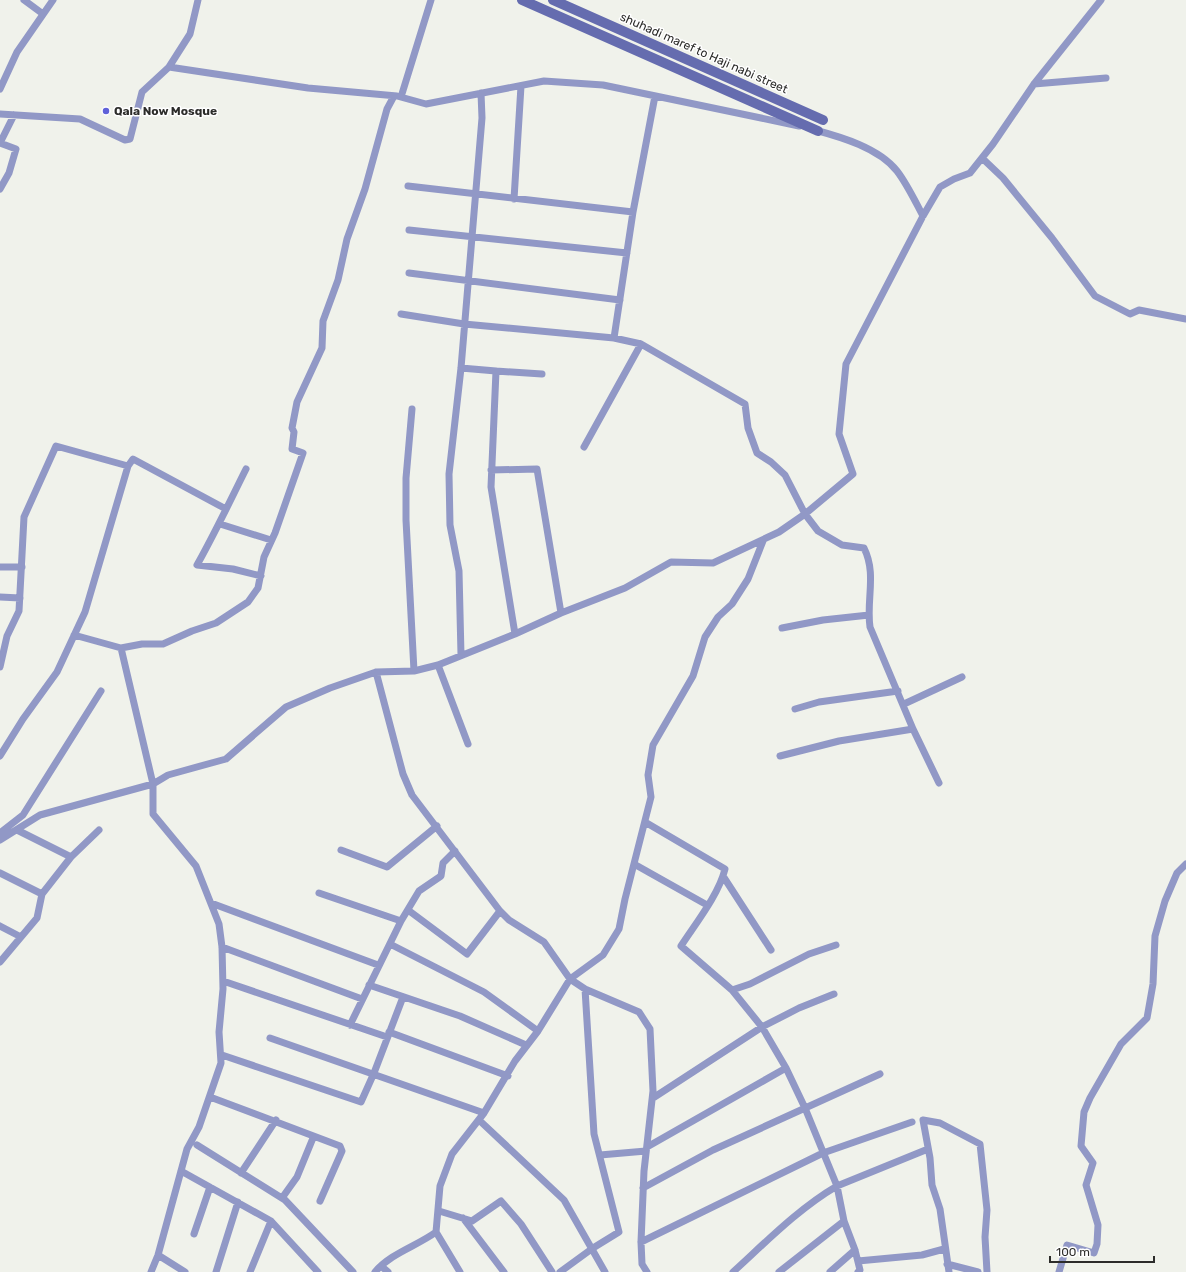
<svg xmlns="http://www.w3.org/2000/svg" width="1186" height="1272" font-family="Rubik,sans-serif">
<style>
.lines{fill:none;stroke-linecap:round;stroke-linejoin:round}
.street{stroke:#9198c6;stroke-width:7}
.secondary{stroke:#656caf;stroke-width:10}
.poi-dot{fill:#5f61d9;stroke:#fff;stroke-width:1.5}
.labels{text-anchor:middle;stroke-width:3;stroke-linejoin:round;paint-order:stroke}
.street-label{font-size:12px;fill:#2c2c2a;stroke:#fff}
.poi-label{font-size:12px;font-weight:bold;fill:#2c2c2a;stroke:#fff;text-anchor:start}
</style>
<rect width="100%" height="100%" fill="#f0f2eb"/>
<g class="lines">
<path class="street" d="M24,0l19,14
M169,67l21,-33 8,-34
M1034,84l72,-6
M0,89l17,-37 36,-52
M401,97l30,-97
M0,114l80,5 45,21 5,-1 12,-47 27,-25 139,21 89,8 29,8 118,-23 59,4 196,41
M815,130c26,7 64,18 82,41 10,13 18,30 26,45
M982,158l21,20 49,60 43,58 35,18 9,-4 47,9
M408,186l225,26
M0,189l9,-16 7,-24 -16,-6 14,-28
M514,199l7,-113
M409,230l218,23
M409,273l211,27
M401,314l63,10 150,14 27,6 104,60 3,24 9,25 14,9 14,13 20,39 13,17 24,14 22,3c13,26 2,52 6,79l43,102 26,54
M614,338l19,-126 22,-116
M461,368l35,3 -5,116 24,147
M496,371l46,3
M412,409l-6,69v42l8,151
M584,447l57,-103
M246,469c-16,32 -31,64 -49,96l36,4 28,7
M491,470l46,-1 24,144
M220,524l51,16
M0,567h22
M0,597l20,1
M782,628l41,-8 46,-5
M74,635l47,13 21,-4h21l29,-13 24,-8 32,-21 10,-14 6,-31 11,-24 28,-80 -11,-4 2,-17 -2,-4 5,-26 25,-54 1,-27 15,-41 9,-41 18,-50 22,-80 7,-13
M121,648l32,136v30l43,52 23,58 3,23 1,42 -4,43 2,31 -22,64 -12,22 -29,106 -7,17
M461,655l-2,-84 -9,-46 -1,-51 12,-106 21,-250 -1,-25
M438,665l30,79
M0,667l7,-31 12,-25 5,-94 32,-71 72,20
M376,672l27,102 9,21 88,116 9,9 35,22 26,37 15,10 54,23 11,17 3,62 -9,80 -3,71 1,22 5,8
M904,704l58,-27
M795,709l24,-7 79,-11
M0,756l23,-37 34,-47 28,-60 43,-146 5,-7 93,50
M780,756l59,-15 74,-12
M645,822l80,47c-6,25 -29,54 -44,77l51,44 30,37 24,41 19,40 32,78 7,35 11,29 5,20 -2,2
M17,830l54,27
M0,833l23,-18 78,-124
M0,840l40,-25 113,-31 15,-9 58,-16 60,-52 44,-19 46,-16 38,-1 24,-6 77,-31 46,-21 64,-25 46,-26 42,1 66,-31 26,-18 48,-40 -14,-40 7,-70 77,-148 17,-29 14,-8 16,-6 23,-29 41,-60 67,-84
M341,850l46,17 50,-41
M634,864l73,41
M0,873l42,21
M723,876l48,74
M319,893l82,28
M211,903l167,62
M408,910l59,44 33,-43
M0,926l21,11
M390,944l94,48 54,39
M222,947l140,52
M0,962l37,-44 5,-24 29,-37 28,-27
M223,981l164,56
M369,985l91,31 66,29
M732,990l18,-6 59,-30 27,-9
M350,1025l51,-104 18,-30 22,-15 2,-13 12,-12
M389,1032l119,44
M270,1038l214,75
M222,1055l139,47 13,-29 29,-76
M210,1097l130,49 2,5 -22,50
M653,1098l109,-71 37,-19 35,-14
M479,1120l85,80 41,72
M197,1145l88,55 68,72
M647,1147l139,-79
M600,1155l46,-4
M181,1171l90,50 47,51
M241,1173l35,-53
M643,1188l70,-38 167,-76
M282,1198l15,-21 16,-39
M439,1211l33,10 29,-20 20,23 31,48
M463,1218l41,54
M436,1232l24,40
M194,1234l16,-47
M641,1242l182,-89 89,-31
M158,1255l27,17
M858,1261l64,-6 22,-6
M947,1264l31,8
M381,1266l7,6
M216,1272l22,-70
M250,1272l21,-51
M375,1272c16,-19 42,-26 61,-40l4,-46 12,-32 32,-41 31,-52 23,-30 32,-52 33,-24 16,-26 6,-30 26,-102 -3,-22 5,-30 40,-69 12,-39 13,-20 14,-13 16,-25 15,-38
M560,1272l33,-24 26,-16 -25,-98 -9,-145
M733,1272c33,-30 65,-63 104,-86l91,-37
M779,1272l65,-51
M830,1272l25,-22
M949,1272l-9,-63 -8,-24 -2,-27 -7,-38 17,3 40,21 7,66 -2,27 2,35
M1059,1272l8,-27 27,8 3,-9 1,-19 -12,-40 7,-22 -12,-17 3,-34 6,-14 31,-54 26,-26 6,-34 2,-48 10,-35 12,-28 9,-9"/>
<path class="secondary" d="M522,0l296,131
M553,0l270,120"/>
</g>
<circle class="poi-dot" cx="106" cy="111" r="4"/>
<g class="labels">
<g class="street-label">
<text transform="translate(704 53) rotate(24)" y="4">shuhadi maref to Haji nabi street</text>
</g>
<g class="poi-label">
<text x="114" y="115">Qala Now Mosque</text>
</g>
</g>
<path d="M1050 1256v6h104v-6" fill="none" stroke="#2c2c2a" stroke-width="2"/>
<text x="1056" y="1256" font-size="12" fill="#2c2c2a" stroke="#ffffff" stroke-width="3" paint-order="stroke">100 m</text>
</svg>
